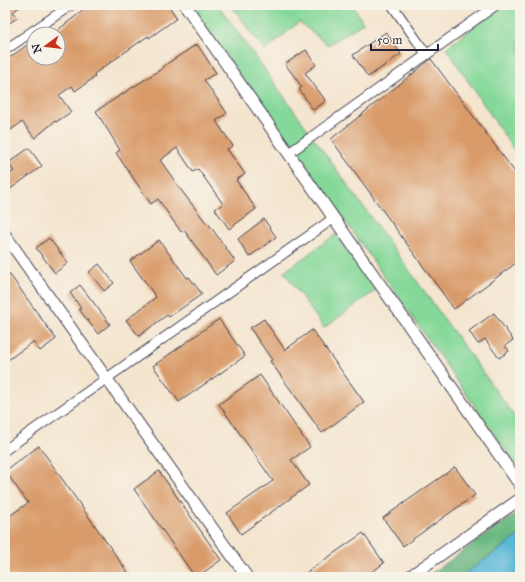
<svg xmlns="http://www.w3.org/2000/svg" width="525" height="582" font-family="'IM FELL Great Primer',serif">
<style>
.green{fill:#84d899;stroke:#537d6a}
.forest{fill:#6bb881;stroke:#466d5e}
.water{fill:#58b8d7;stroke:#3d6d89}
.building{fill:#d99b6b}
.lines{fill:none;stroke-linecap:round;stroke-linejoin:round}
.minor-casing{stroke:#423f51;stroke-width:11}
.tertiary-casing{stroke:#423f51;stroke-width:13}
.minor{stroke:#fff;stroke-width:9}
.tertiary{stroke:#fff;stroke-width:11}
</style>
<rect width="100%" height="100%" fill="#f7f3e8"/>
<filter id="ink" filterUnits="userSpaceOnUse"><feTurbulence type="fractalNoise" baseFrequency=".025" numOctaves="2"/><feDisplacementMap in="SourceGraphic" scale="8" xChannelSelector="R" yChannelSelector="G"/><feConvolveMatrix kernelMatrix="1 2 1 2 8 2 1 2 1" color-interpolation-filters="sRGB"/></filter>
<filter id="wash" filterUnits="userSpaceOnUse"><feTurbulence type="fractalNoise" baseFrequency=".012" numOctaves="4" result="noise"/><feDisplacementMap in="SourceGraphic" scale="16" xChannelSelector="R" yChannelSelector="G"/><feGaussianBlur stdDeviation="0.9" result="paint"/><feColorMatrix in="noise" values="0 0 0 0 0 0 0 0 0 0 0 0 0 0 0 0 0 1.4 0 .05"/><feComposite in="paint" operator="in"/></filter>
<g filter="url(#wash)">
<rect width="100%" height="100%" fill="#f4e5cf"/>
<path class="green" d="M189,5h29l302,419v47l-223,-319z
M231,5h122l10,18 -35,22 -29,-23 -34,29z
M503,5h17v154l-74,-111z
M336,234l40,56 -52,38 -40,-56z"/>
<path class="forest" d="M520,511v24l-60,42h-34z"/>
<path class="water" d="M520,535v42h-60z"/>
<g id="blocks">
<path class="building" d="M5,5h17l-9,7 4,6 -12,8z
M90,5h78l9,13 -28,20 -1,-2 -54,38 1,3 -20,14 -3,-5 -13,9 12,17 -15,10 -1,-1 -20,17 -13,-16 -17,12v-73l25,-18 4,5v10h24v-28z
M386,32l15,22 -33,23 -15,-22z
M197,44l19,29 -12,7 23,33 -11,8 17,25 -6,3 18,25 -9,6 20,29 -27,20 -14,-20 8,-5 -25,-35 -5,3 -16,-24 -17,12 21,30 26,34 1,-1 27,38 -19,14 -32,-45 -3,2 -23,-33 -7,5 -35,-51 4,-3 -24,-39 67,-43 -1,-1z
M306,50l10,15 -11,8 21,28 -13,9 -14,-21 3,-2 -17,-23z
M431,59l89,120v81l-66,49 -123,-170z
M29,148l13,18 -37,27v-16l9,-6 -6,-8z
M264,219l12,18 -27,20 -11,-18z
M49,238l19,25 -13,10 -19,-25z
M159,240l28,38 2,-1 13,17 -33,23 -2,-2 -28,21 -13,-16 30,-23 -26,-36z
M99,264l15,19 -10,8 -15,-19z
M5,268l51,71 -16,12 -7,-9 -28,20z
M80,285l30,39 -12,10 -19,-25 2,-1 -11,-15z
M494,313l19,27 -8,6 4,5 -10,7 -14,-19 -7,5 -9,-13z
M219,319l26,37 -66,46 -26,-36z
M264,319l21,31 27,-20 52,72 -42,31 -52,-72 2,-1 -22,-32z
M260,375l50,72 -19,13 18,25 -68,49 -14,-21 46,-32 -54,-77z
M39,446l92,131h-126v-47l4,-3 -4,-6v-2l23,-16 -23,-32z
M455,467l20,28 -72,51 -20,-28z
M159,471l62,89 -24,17h-2l-61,-88z
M363,533l21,30 -19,14h-65z"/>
</g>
</g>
<g filter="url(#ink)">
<use href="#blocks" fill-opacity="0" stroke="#423f51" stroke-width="1"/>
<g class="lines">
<defs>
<path id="minor" d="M392,5l35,50
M5,50l66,-45
M289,153l207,-148
M5,450l329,-232"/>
<path id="tertiary" d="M185,5l335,480
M5,235l242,342
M409,577l111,-78"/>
</defs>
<use href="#minor" class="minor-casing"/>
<use href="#tertiary" class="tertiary-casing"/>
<use href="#minor" class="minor"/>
<use href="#tertiary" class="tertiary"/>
</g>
</g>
<rect width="525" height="582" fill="none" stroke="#f7f3e8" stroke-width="20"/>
<g transform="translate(46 46) rotate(255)"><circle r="19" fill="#f7f3e8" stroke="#a29fa3"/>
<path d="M0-3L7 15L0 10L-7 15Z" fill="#c8321e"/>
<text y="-6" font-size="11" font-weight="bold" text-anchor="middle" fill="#22223b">N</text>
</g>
<path d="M371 44v6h67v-6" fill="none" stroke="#22223b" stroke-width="2"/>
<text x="377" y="44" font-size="12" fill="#22223b" stroke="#f7f3e8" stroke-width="3" paint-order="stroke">50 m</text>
</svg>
